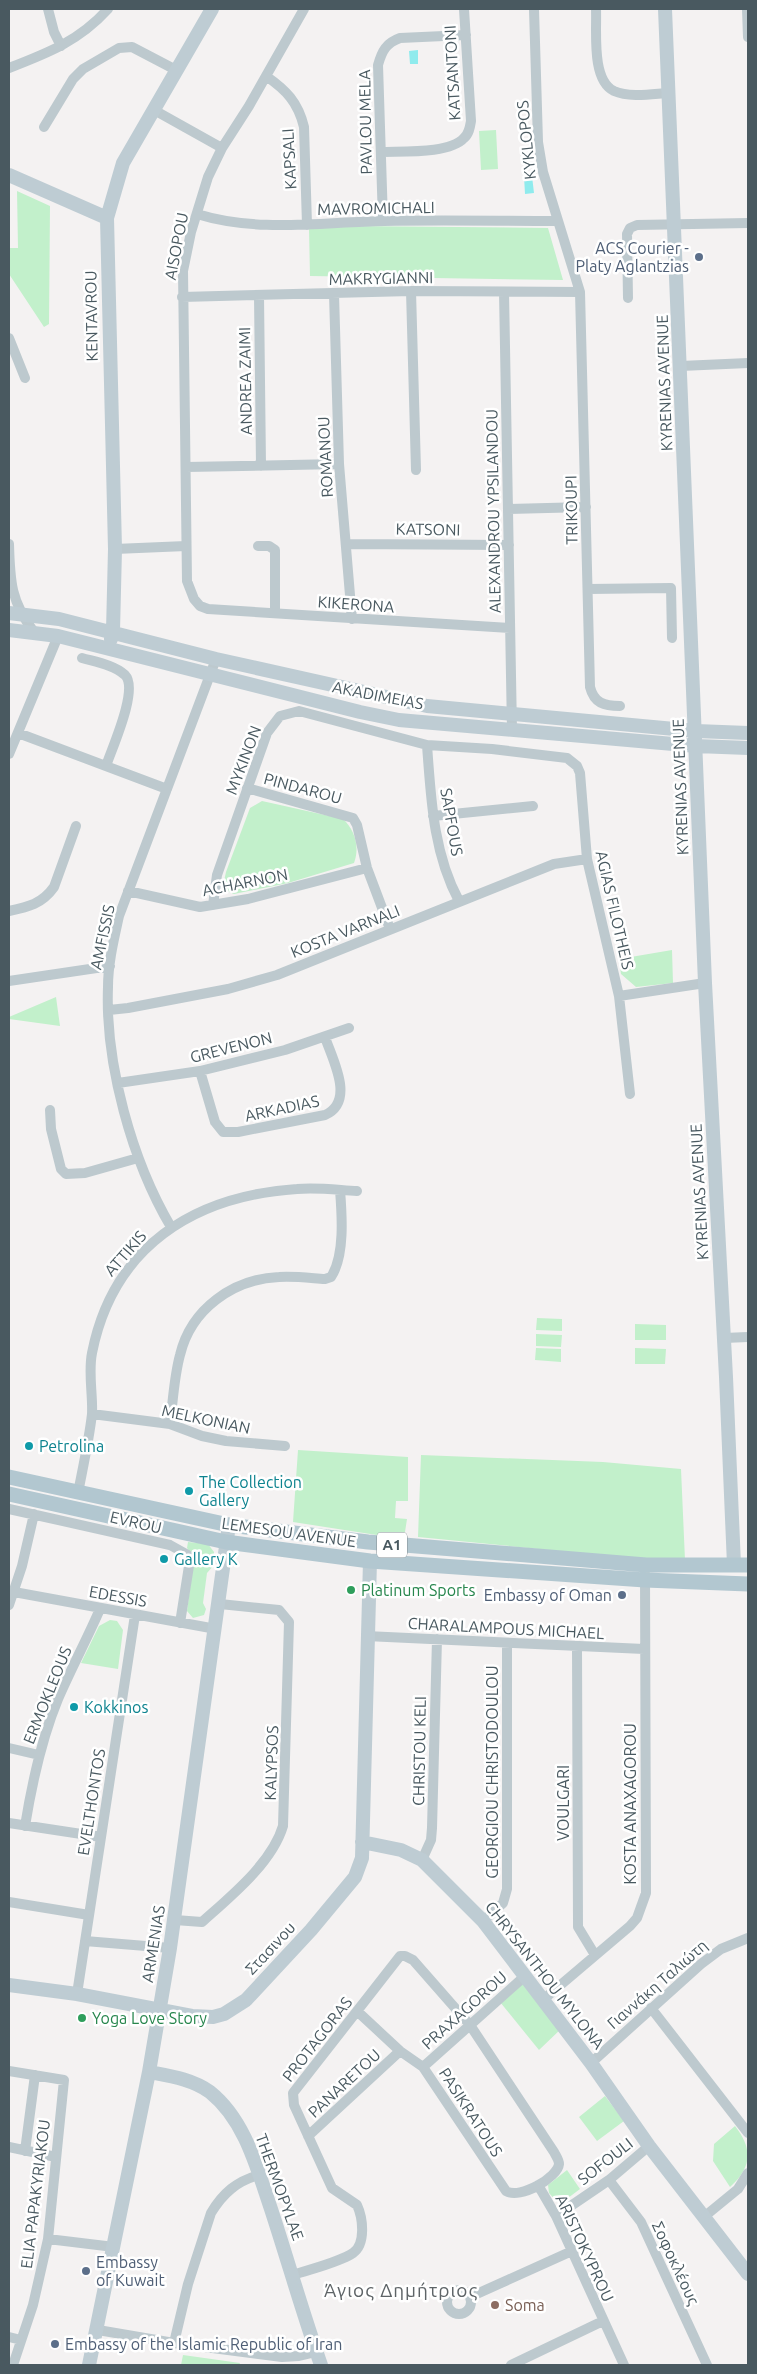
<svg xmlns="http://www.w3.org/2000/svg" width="757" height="2374" font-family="Ubuntu,sans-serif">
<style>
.green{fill:#c2f0cb}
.water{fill:#8febed}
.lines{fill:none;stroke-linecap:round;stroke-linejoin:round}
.street{stroke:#bdc9ce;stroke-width:10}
.secondary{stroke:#beccd3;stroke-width:14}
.primary{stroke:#b2c7d0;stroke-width:15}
.service-dot{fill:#5c6f8a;stroke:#fff;stroke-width:2}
.culture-dot{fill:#0f9aa8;stroke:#fff;stroke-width:2}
.leisure-dot{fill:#2e9e5b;stroke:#fff;stroke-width:2}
.education-dot{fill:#8d6e63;stroke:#fff;stroke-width:2}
.labels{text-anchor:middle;stroke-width:5;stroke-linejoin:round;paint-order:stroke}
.shield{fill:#fff;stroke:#808b90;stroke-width:1}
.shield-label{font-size:15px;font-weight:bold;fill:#495960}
.street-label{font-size:16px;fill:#495960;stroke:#fff}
.service-label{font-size:16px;fill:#4e5e75;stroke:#fff;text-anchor:end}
.culture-label{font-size:16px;fill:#0d838f;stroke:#fff;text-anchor:start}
.leisure-label{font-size:16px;fill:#27864d;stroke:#fff;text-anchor:start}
.education-label{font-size:16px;fill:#785e54;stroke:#fff;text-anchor:start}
.quarter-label{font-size:19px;letter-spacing:1px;fill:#5e6467;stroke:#fff}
</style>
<rect width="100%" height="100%" fill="#f4f2f2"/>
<path class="green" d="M496,130l2,39 -17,1 -2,-39z
M17,191l33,15 -1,118 -5,3 -35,-53v-26h9z
M351,226l197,2 15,52 -253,-4 -1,-48z
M262,801l81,18c12,11 17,28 11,44l-66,20 -54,11 -5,-2 -5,-11 2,-9 24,-64z
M672,950l1,33 -37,4 -15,-13 -2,-15z
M56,997l4,29 -51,-7v-2z
M537,1318l25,1v12l-26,-1z
M635,1324l31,1v15h-31z
M536,1334l26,1 -1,12 -25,-1z
M536,1348l25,1v13l-26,-2z
M635,1348l31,1 -1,15h-30z
M298,1450l110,7v44h-12l-1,17 12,1 -2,13 -9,6 -103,-16z
M421,1455l182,7 78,7 4,91 -65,-3 -202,-20z
M188,1542l20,2 6,8v13l-7,8 -4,30 3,6 -2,6 -11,3 -6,-7 7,-54 -7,-9z
M110,1620l7,1 6,9 -5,39 -37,-6 18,-37z
M524,1980l38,48 -23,22 -39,-48z
M605,2096l19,25 -27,20 -18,-24z
M735,2126c18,23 17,41 -5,61l-17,-26 1,-17z
M567,2170l13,19 -16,12 -7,1 -8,-9 -1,-8z
M183,2355l57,8 -1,2h-58z"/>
<path class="water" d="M418,50v14h-8l-1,-13z
M524,176h8l2,17 -9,1z"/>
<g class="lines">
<path class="street" d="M48,9l6,23 7,14
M304,9l-55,97 -27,42 -14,29 -17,55 -8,39 4,310 7,18 6,7 8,3 302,19
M534,9l4,133 5,30 37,120 10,395c4,16 14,19 30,19
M596,9c1,22 -5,71 18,82 16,7 38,3 54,2
M747,9l1,28
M9,68c39,-15 70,-27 99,-59
M266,76c20,14 32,26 38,51l3,98
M154,110l68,38
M44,127l29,-48 10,-10 36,-21 13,-1 44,23
M381,152c21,-1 69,2 83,-14 5,-4 6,-11 7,-17l-7,-112
M197,214c61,19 125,8 187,7 57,-1 115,0 172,0
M383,221l-5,-156c4,-14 8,-22 22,-27l66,-3
M411,291l5,179
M504,292l8,438
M334,294l5,170 13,155
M259,296l2,170
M182,297l229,-6 169,1
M628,298l-1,-64 3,-6 7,-3 111,-2
M9,338l16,40
M681,366l67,-3
M186,467l153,-3
M509,509l77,-2
M9,544c1,38 2,58 25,88
M346,544l163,1
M258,546h11l6,4v63
M115,549l71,-3
M588,589l83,-1 1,50
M82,658c14,4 32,7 43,17 14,14 -13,73 -19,91
M18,733l149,56
M427,745c4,53 6,108 32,156
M9,754l49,-118
M247,788l106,30 4,7 10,43 23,61
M433,816l100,-10
M128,891l72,16 48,-8 119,-31
M213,905l4,-30 50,-142 13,-17 19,-5 128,34 65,4 75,9 10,8 3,7 7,86 32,137 11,98
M9,911c19,-4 33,-7 45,-24l22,-61
M9,981l101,-15
M619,996l86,-13
M109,1010l19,-2 100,-19 49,-14 277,-111 33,-5
M200,1071l15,51 8,10h15l87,-17c31,-14 7,-56 0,-78
M118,1083l82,-12 85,-21 64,-22
M50,1110l1,19 10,40 5,5 19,-1 53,-15
M171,1227c-39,-66 -66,-163 -63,-240 0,-24 6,-48 11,-71l97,-257
M724,1338l24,-1
M92,1414l78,10 32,12 24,5 59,5
M170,1424c3,-23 4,-47 10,-69 11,-46 53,-76 99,-78 15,-1 31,1 46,2l6,-2c14,-21 11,-62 9,-87
M78,1493c5,-26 11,-53 14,-79 1,-20 -4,-41 0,-61 21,-106 101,-157 205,-164 19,-2 41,1 60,2
M9,1509l161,36 18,10 1,11 -9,57
M14,1592l202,37
M9,1605l13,-39 12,-52
M366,1636l278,13
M577,1646l1,281 17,28
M9,1748l30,7
M9,1823l92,14
M25,1826c7,-43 16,-86 33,-127 13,-30 29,-60 42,-90
M422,1860l9,-20 1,-12 5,-189
M9,1902l80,13
M175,1920l27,2c29,-26 70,-59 81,-96l6,-204 -10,-12 -59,-6
M483,1921l20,-18 4,-14v-246
M85,1941l85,7
M77,1994l58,-379
M544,1999l86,-73 7,-8 9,-25 -1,-319
M651,2008l97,125
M591,2063l110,-99 20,-15 27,-11
M423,2067l102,-91
M9,2071l55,9 -16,159 -15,66 -20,60
M308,2136l92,-85
M9,2147l47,10
M25,2151l10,-76
M609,2180l32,42 66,143
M538,2185l18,31 68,149
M556,2216l53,-36 40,-34
M705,2216l33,-27 10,-16
M48,2239l66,8
M293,2275c17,-6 45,-12 60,-22 13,-9 10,-35 4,-48l-25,-17 -38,-83 -1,-12 107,-137h5l8,4 57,65 84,127c2,4 5,8 5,12 -1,13 -39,36 -53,27l-83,-124 -23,-16 -43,-40
M447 2302a12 12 0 1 1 24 0a12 12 0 1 1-24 0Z
M470,2297l102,-46
M98,2330l76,13 108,14 17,-1 17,-4
M9,2337l12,3
M174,2343l14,-59 23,-71c12,-20 26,-32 48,-38
M511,2365l92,-44"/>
<path class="secondary" d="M665,9l40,974 21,394 8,188
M9,175l98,43
M9,613l50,6 157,40 211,47 269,25 52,2
M9,630l49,6 302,76 39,8 297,26 52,2
M111,639l2,-8 2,-82 -8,-331 16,-55 89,-154
M362,1842l39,8 21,10 61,61 108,142 58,83 99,128
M9,1985l68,9 115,22 21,1 11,-3 22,-14 65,-70 44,-53 7,-19 8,-297
M149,2072c21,4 43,7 61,20 35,28 47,76 61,117 17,52 32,105 50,156
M89,2365l60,-293 21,-124 59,-423"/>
<path class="primary" d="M9,1477l220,48 139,17 278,23h102
M9,1494l217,48 144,19 275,19 103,4"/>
</g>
<g class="service-dot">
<circle cx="699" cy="257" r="5"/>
<circle cx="622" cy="1595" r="5"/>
<circle cx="86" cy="2271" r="5"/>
<circle cx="55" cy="2344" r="5"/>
</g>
<g class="culture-dot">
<circle cx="29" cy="1446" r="5"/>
<circle cx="189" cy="1491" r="5"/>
<circle cx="164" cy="1559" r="5"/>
<circle cx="74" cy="1707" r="5"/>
</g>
<g class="leisure-dot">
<circle cx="351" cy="1590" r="5"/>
<circle cx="82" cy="2018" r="5"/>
</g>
<circle class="education-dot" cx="495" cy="2305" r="5"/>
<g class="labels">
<rect class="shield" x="377" y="1532.5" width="30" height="25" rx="4"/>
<g class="shield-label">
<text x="392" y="1550">A1</text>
</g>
<g class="street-label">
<text transform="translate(452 73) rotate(-93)" y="6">KATSANTONI</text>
<text transform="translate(365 122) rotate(-91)" y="6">PAVLOU MELA</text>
<text transform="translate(526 140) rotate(-96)" y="6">KYKLOPOS</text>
<text transform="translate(289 159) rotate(-93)" y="6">KAPSALI</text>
<text transform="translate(376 208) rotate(-1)" y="6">MAVROMICHALI</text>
<text transform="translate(176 246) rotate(-79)" y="6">AISOPOU</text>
<text transform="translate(381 278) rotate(-1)" y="6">MAKRYGIANNI</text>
<text transform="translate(91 316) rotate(-91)" y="6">KENTAVROU</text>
<text transform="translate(245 381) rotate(-91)" y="6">ANDREA ZAIMI</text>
<text transform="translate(664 383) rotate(-92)" y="6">KYRENIAS AVENUE</text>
<text transform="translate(325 457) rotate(-93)" y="6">ROMANOU</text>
<text transform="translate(571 510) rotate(-91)" y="6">TRIKOUPI</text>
<text transform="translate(493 511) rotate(-91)" y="6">ALEXANDROU YPSILANDOU</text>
<text transform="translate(428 529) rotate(1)" y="6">KATSONI</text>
<text transform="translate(356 604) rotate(4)" y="6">KIKERONA</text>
<text transform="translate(378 695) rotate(11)" y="6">AKADIMEIAS</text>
<text transform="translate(243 760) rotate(-69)" y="6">MYKINON</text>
<text transform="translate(680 787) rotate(-92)" y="6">KYRENIAS AVENUE</text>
<text transform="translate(303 788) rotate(15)" y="6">PINDAROU</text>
<text transform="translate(452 822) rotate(80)" y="6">SAPFOUS</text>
<text transform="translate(245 882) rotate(-11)" y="6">ACHARNON</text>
<text transform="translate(615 910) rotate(77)" y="6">AGIAS FILOTHEIS</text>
<text transform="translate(345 931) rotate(-22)" y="6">KOSTA VARNALI</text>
<text transform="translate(102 937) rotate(-78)" y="6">AMFISSIS</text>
<text transform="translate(231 1047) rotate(-14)" y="6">GREVENON</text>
<text transform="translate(282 1108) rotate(-12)" y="6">ARKADIAS</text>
<text transform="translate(699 1192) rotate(-93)" y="6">KYRENIAS AVENUE</text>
<text transform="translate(125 1253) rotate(-49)" y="6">ATTIKIS</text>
<text transform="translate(206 1419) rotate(12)" y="6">MELKONIAN</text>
<text transform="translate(136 1522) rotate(13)" y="6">EVROU</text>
<text transform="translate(289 1532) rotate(8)" y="6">LEMESOU AVENUE</text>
<text transform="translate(118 1596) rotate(10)" y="6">EDESSIS</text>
<text transform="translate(506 1628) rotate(3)" y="6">CHARALAMPOUS MICHAEL</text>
<text transform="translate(47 1695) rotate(-68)" y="6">ERMOKLEOUS</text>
<text transform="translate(419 1751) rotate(-89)" y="6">CHRISTOU KELI</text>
<text transform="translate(271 1763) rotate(-88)" y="6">KALYPSOS</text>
<text transform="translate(492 1772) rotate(-90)" y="6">GEORGIOU CHRISTODOULOU</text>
<text transform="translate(91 1802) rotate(-81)" y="6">EVELTHONTOS</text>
<text transform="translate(563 1803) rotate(-90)" y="6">VOULGARI</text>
<text transform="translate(630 1804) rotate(-90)" y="6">KOSTA ANAXAGOROU</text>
<text transform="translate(153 1944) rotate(-81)" y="6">ARMENIAS</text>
<text transform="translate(270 1948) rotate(-47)" y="6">Στασινου</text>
<text transform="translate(545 1975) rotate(52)" y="6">CHRYSANTHOU MYLONA</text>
<text transform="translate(657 1984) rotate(-41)" y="6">Γιαννάκη Ταλιώτη</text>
<text transform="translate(464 2010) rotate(-42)" y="6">PRAXAGOROU</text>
<text transform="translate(317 2039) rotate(-52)" y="6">PROTAGORAS</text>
<text transform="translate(344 2083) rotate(-43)" y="6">PANARETOU</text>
<text transform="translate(471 2112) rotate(57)" y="6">PASIKRATOUS</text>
<text transform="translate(605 2161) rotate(-38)" y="6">SOFOULI</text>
<text transform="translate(280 2187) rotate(70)" y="6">THERMOPYLAE</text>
<text transform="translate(35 2194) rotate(-83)" y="6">ELIA PAPAKYRIAKOU</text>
<text transform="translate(585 2248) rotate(65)" y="6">ARISTOKYPROU</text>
<text transform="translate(676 2263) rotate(65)" y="6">Σοφοκλέους</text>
</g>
<g class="service-label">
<text x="689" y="254">ACS Courier -<tspan x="689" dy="18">Platy Aglantzias</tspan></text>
<text x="612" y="1601">Embassy of Oman</text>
<text x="96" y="2268" text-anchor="start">Embassy<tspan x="96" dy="18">of Kuwait</tspan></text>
<text x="65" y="2350" text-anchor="start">Embassy of the Islamic Republic of Iran</text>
</g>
<g class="culture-label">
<text x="39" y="1452">Petrolina</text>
<text x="199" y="1488">The Collection<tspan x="199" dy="18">Gallery</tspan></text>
<text x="174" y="1565">Gallery K</text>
<text x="84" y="1713">Kokkinos</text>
</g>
<g class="leisure-label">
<text x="361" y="1596">Platinum Sports</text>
<text x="92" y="2024">Yoga Love Story</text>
</g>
<g class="education-label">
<text x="505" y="2311">Soma</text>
</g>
<g class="quarter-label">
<text x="401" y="2297">Άγιος Δημήτριος</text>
</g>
</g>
<rect width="757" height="2374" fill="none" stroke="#495960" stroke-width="20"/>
</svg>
